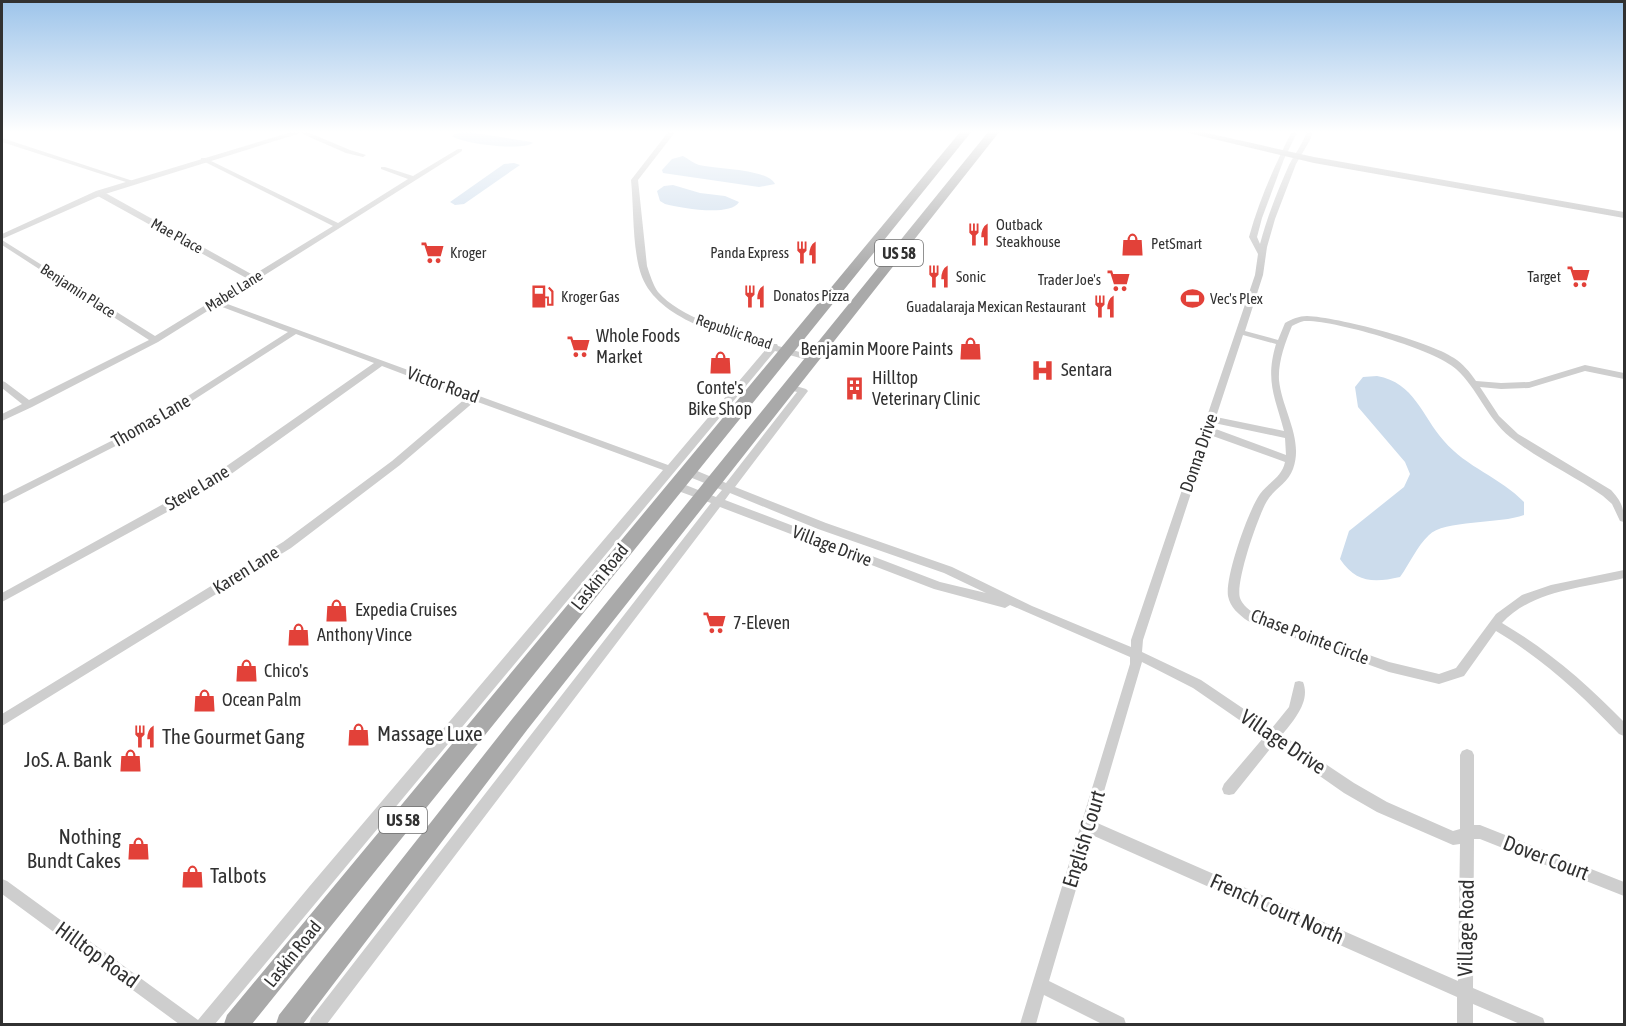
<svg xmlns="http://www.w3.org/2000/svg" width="1626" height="1026" font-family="'Asap Condensed',sans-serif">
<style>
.water{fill:#ccdcec}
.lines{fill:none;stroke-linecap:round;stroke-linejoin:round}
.minor{fill:#cecece;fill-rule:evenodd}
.tertiary{fill:#cecece;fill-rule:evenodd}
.secondary{fill:#bbb;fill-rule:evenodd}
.primary{fill:#a9a9a9;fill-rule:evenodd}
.labels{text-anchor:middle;stroke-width:6;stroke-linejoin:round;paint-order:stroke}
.far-poi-label{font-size:15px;fill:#313131;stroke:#fff;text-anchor:start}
.far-street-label{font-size:15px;fill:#313131;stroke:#fff}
.shield{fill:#fff;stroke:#6f6f6f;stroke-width:1.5}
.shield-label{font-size:16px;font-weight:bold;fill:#313131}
.poi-label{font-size:18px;fill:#313131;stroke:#fff;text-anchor:start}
.street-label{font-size:18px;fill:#313131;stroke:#fff}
.near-poi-label{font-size:21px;fill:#313131;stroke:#fff;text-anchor:start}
.near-street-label{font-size:21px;fill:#313131;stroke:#fff}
</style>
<rect width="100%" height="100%" fill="#fff"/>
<path class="water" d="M469,132l62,10 2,1c-11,8 -70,1 -81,-7l5,-3z
M683,156c6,3 10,7 16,9 17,4 69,4 76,19l-16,3 -96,-14 -1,-3 10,-11z
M514,163l6,2 -56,39 -9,1 -5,-3 54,-38z
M673,185l27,8 25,3 14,6c-9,15 -58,6 -74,2l-5,-3 -3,-10 7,-5z
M1377,376c38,7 44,39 67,65 22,26 57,37 80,61v13c-23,9 -81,5 -95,20 -12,11 -19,28 -29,42 -26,6 -44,6 -60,-18l9,-28 55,-44 6,-13 -5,-12 -47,-55 -3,-20 8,-10z"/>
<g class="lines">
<path class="minor" d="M305,131l45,19 16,5 -3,2 -17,-4 -48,-21z
M669,131h7l-38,49 9,86c3,9 6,19 11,26 23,27 80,42 113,52h6l1,2 36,10 1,2 -4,3 -36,-10 -560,673h-36l-177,-130v-15l5,2 191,139 111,-133 354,-417 -188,-69 -75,64 -109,83 -289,178v-12l281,-172 109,-81 74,-63 -84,-32 -169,121 -211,115v-9l203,-112 169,-118 -78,-29 -149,96 -145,74v-8l139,-70 147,-94 -71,-27 -59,37 -126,65 -30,14v-7l20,-10 -20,-16v-7l3,1 24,18 120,-60 -147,-95v-5l153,96 93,-57 -152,-84v-4h6l151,84 80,-49 -132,-66v-2h4l133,65 70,-44 -27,-10v-2h4l28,9 45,-27h4v2l-240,151 446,163 99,-117c-40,-11 -108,-28 -125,-71 -10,-26 -8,-69 -11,-97z
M1292,131h6l-14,28 -22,59 -5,19 3,7c7,-27 18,-54 29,-79 6,-12 14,-21 18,-34h6l-3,9 -14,24 -21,55 -8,28 -4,28 -18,56 33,9 7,-17c7,-4 14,-7 22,-7 30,1 122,25 147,42 9,6 16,14 22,23l25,2 28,-1 56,-17 39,8v6l-39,-8 -56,17 -28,1 -21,-2 19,29 19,18 93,56c10,11 13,17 13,32l-4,-1 -8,-17 -9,-8c-30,-21 -64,-36 -93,-59 -24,-20 -32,-48 -54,-68 -19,-19 -124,-50 -152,-48 -5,1 -8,3 -12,5 -7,17 -14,36 -13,54 3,30 25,59 14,89 -5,14 -19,20 -26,32 -9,15 -32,82 -27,97 2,7 11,13 16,17l133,47 50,12 17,-6 40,-54 26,-19 29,-10 73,-15v8c-40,10 -92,12 -122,45 46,27 85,61 122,99v14l-5,-2c-37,-39 -76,-75 -123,-103l-32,45 -25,8 -50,-12 -141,-51c-9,-6 -18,-14 -20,-25 -3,-19 20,-85 32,-102 9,-12 22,-17 25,-32l-75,-27 -67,205 -1,12 59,28 71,48 17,-21 6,-25 4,-1 4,1c8,20 -10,39 -21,53l72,48 33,19 66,29 7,-2v-74l2,-4 5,-2 5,2 2,4v70h6l144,57v14l-144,-57h-6l-1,149 70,30 2,6h-25l-47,-20v20h-16v-27l-365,-162 -43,146 75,37 2,6h-24l-58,-29 -8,29h-16l110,-360v-7l-120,-52 -5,3 -71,-19 -214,-82 -393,517h-18l2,-6 400,-515 -41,-15 -1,-3 1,-3h8l38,15 6,-7 -40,-16 -1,-3 1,-3h8l36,15 71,-91 -11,-3 -2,-2 2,-2 3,-1 17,5 2,2 -73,96 91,36 126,44 80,39 99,41v-7l124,-365 3,-21 -9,-17c10,-37 26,-72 43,-106zM1243,335l33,9c-11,37 -1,53 8,87l-68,-14zM1214,423l71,15 1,17 -73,-27zM730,493l88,36 126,44 42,20 -46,-11 -215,-82zM1142,662l51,26 71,49 -40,47 -2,5 2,5 5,1 5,-1 40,-50 70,49 33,19 76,33 7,-1 -2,137 -363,-159z
M2,138l131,43 1,1 -5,1 -127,-41z"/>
<path class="tertiary" d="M295,131h12l-205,64 -100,44v-5l94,-43z"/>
<path class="secondary" d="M1180,131h18l116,26 310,55v6l-310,-55z"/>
<path class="primary" d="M961,131h11l-720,893h-28l3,-9z
M989,131h11l-473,599 -224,294h-27l3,-9 234,-297z"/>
</g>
<linearGradient id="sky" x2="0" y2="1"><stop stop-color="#9dc4ea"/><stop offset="0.48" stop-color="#fff"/><stop offset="1" stop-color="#fff" stop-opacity="0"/></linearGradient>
<rect width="1626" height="275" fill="url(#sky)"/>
<defs>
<symbol id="restaurant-bare" viewBox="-9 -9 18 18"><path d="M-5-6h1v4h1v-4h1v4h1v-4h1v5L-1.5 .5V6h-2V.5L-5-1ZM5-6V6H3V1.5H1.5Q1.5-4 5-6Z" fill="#e24139" stroke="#fff" stroke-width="2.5" paint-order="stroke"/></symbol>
<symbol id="shop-bare" viewBox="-9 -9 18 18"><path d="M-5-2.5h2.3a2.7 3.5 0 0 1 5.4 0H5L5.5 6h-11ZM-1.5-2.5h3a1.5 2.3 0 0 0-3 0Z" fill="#e24139" stroke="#fff" stroke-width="2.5" paint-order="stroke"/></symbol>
<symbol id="supermarket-bare" viewBox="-9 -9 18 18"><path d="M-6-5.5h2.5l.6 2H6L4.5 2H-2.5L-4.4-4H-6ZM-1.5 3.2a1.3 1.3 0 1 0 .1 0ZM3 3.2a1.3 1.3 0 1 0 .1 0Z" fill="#e24139" stroke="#fff" stroke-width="2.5" paint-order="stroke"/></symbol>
<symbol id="fuel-bare" viewBox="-9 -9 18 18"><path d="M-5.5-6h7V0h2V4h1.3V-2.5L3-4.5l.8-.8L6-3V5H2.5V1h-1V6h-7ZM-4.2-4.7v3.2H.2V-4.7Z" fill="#e24139" stroke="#fff" stroke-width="2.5" paint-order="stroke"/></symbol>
<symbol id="stadium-bare" viewBox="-9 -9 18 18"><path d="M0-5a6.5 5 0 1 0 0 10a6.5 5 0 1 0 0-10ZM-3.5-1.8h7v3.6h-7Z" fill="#e24139" stroke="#fff" stroke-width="2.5" paint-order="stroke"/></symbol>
<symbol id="hospital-bare" viewBox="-9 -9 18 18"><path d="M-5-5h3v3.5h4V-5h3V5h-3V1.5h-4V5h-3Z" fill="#e24139" stroke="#fff" stroke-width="2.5" paint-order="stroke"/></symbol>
<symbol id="building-bare" viewBox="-9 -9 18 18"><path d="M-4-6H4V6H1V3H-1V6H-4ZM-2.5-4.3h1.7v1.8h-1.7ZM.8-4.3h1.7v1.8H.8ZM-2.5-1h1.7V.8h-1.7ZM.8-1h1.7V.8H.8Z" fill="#e24139" stroke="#fff" stroke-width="2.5" paint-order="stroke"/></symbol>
</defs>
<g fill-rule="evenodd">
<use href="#restaurant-bare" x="962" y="218" width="33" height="33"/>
<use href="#shop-bare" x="1116" y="228" width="33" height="33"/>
<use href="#supermarket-bare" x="416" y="236" width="33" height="33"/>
<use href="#restaurant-bare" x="790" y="236" width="33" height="33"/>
<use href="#restaurant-bare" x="922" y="260" width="33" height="33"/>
<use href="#supermarket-bare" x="1562" y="260" width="33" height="33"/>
<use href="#supermarket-bare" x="1102" y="264" width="33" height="33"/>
<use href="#restaurant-bare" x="738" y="280" width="33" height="33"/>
<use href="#fuel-bare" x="526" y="280" width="33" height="33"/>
<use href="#stadium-bare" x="1176" y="282" width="33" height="33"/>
<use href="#restaurant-bare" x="1088" y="290" width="33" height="33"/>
<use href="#supermarket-bare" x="562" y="330" width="33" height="33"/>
<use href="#shop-bare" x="954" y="332" width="33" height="33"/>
<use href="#shop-bare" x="704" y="346" width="33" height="33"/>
<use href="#hospital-bare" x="1026" y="354" width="33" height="33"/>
<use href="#building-bare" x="838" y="372" width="33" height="33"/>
<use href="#shop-bare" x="320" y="594" width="33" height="33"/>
<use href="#supermarket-bare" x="698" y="606" width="33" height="33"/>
<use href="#shop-bare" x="282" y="618" width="33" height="33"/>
<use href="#shop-bare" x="230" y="654" width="33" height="33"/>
<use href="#shop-bare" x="188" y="684" width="33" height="33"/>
<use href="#shop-bare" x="342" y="718" width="33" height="33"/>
<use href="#restaurant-bare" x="128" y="720" width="33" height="33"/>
<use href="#shop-bare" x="114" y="744" width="33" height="33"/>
<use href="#shop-bare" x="122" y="832" width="33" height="33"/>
<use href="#shop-bare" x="176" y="860" width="33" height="33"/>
</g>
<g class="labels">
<g class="far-poi-label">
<text x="996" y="230">Outback<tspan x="996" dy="17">Steakhouse</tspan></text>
<text x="1151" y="249">PetSmart</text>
<text x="450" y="258">Kroger</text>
<text x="789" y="258" text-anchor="end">Panda Express</text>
<text x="956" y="282">Sonic</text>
<text x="1561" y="282" text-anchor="end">Target</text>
<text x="1101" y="285" text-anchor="end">Trader Joe's</text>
<text x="773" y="301">Donatos Pizza</text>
<text x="561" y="302">Kroger Gas</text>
<text x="1210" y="304">Vec's Plex</text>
<text x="1086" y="312" text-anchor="end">Guadalaraja Mexican Restaurant</text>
</g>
<g class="far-street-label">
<text transform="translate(177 236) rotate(29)" y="5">Mae Place</text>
<text transform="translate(78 291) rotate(33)" y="5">Benjamin Place</text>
<text transform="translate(234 291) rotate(-32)" y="5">Mabel Lane</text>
<text transform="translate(734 332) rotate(19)" y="5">Republic Road</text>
</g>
<g class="shield">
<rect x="875" y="240" width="48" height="26" rx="4.5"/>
<rect x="379" y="807" width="48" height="26" rx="4.5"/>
</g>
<g class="shield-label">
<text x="899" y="259">US 58</text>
<text x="403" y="826">US 58</text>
</g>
<g class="poi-label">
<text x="596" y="342">Whole Foods<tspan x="596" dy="21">Market</tspan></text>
<text x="953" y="355" text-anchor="end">Benjamin Moore Paints</text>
<text x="1061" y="376">Sentara</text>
<text x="872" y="384">Hilltop<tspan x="872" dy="21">Veterinary Clinic</tspan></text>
<text x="720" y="394" text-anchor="middle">Conte's<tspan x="720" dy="21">Bike Shop</tspan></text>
<text x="355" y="616">Expedia Cruises</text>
<text x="733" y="629">7-Eleven</text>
<text x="317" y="641">Anthony Vince</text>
<text x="264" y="677">Chico's</text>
<text x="222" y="706">Ocean Palm</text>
</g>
<g class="street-label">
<text transform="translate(443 385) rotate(20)" y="6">Victor Road</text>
<text transform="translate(151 421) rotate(-30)" y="6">Thomas Lane</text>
<text transform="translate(1199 453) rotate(-71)" y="6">Donna Drive</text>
<text transform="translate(197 488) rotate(-31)" y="6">Steve Lane</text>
<text transform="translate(832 546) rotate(21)" y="6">Village Drive</text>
<text transform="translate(246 570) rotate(-32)" y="6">Karen Lane</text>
<text transform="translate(600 577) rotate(-51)" y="6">Laskin Road</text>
<text transform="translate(1310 637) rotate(21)" y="6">Chase Pointe Circle</text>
<text transform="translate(293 954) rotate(-51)" y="6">Laskin Road</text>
</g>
<g class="near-poi-label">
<text x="377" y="741">Massage Luxe</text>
<text x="162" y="744">The Gourmet Gang</text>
<text x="112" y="767" text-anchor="end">JoS. A. Bank</text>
<text x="121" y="844" text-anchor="end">Nothing<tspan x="121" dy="24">Bundt Cakes</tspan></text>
<text x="210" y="883">Talbots</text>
</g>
<g class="near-street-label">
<text transform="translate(1283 742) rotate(34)" y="7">Village Drive</text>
<text transform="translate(1084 839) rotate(-73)" y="7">English Court</text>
<text transform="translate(1546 858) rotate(21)" y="7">Dover Court</text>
<text transform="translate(1277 909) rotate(24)" y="7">French Court North</text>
<text transform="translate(1466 928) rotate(-89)" y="7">Village Road</text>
<text transform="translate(97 955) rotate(36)" y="7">Hilltop Road</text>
</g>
</g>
<rect width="1626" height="1026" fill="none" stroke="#313131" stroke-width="6"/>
</svg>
